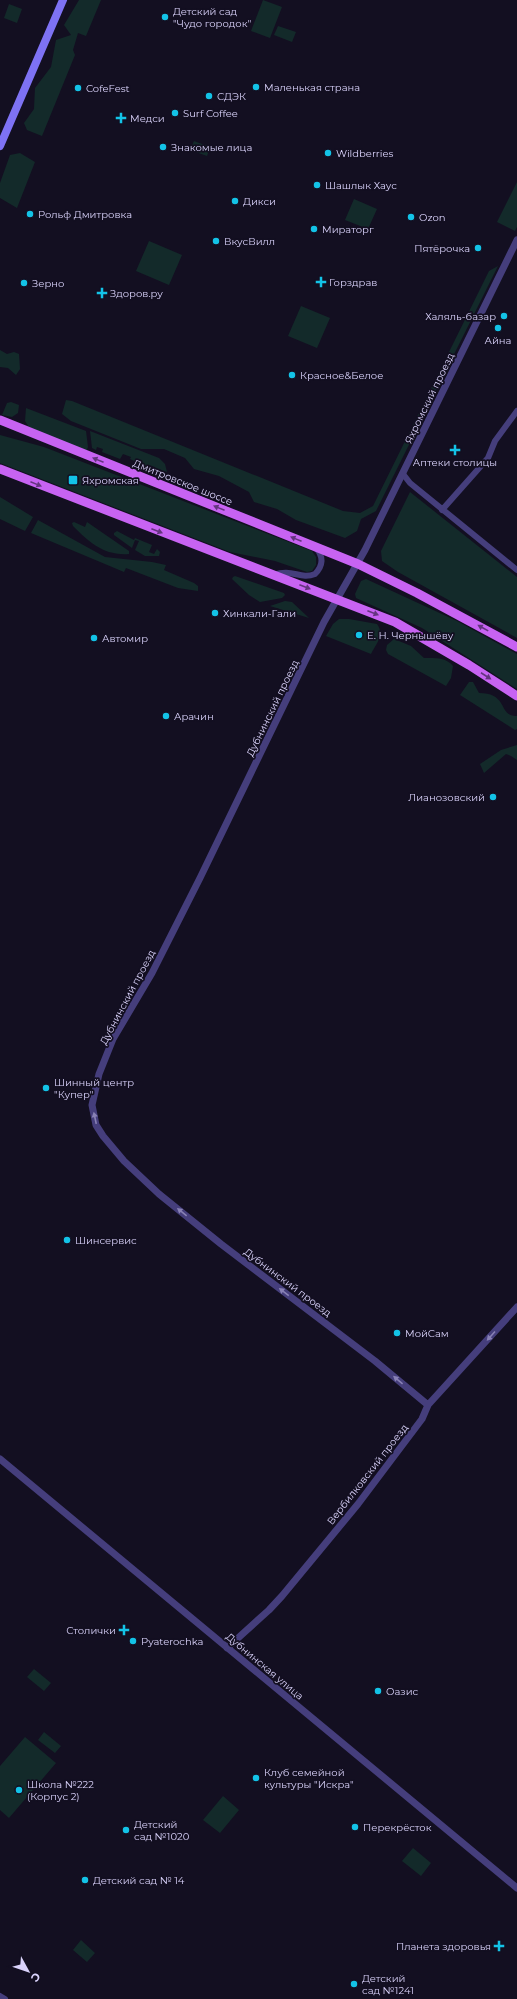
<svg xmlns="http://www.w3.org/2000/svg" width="517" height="1999" font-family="Montserrat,sans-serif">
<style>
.green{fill:#132a2a}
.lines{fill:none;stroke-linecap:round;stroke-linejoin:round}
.minor{stroke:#453e7c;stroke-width:6}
.tertiary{stroke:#453e7c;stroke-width:7}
.secondary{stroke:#7e72f4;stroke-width:8}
.primary{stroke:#c763f2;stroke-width:9}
.oneway{fill:#64357f}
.oneway2{fill:#8881b5}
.poi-dot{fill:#13c3e7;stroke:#130f21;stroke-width:1.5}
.labels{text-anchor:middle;stroke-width:3.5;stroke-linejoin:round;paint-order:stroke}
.poi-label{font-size:10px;fill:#dad3fb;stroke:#130f21;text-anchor:start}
.street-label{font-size:10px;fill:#dad3fb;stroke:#130f21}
</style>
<rect width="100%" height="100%" fill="#130f21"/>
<path class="green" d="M79,0h22l-15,36 -8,-3 -5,17 2,5 -33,81 -15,-6 -3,-7 10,-14 1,-21 16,-21 5,-27 15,-5 -7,-10z
M263,0l19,7 -12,31 -19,-7z
M9,4l13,5 -5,14 -13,-5z
M278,26l18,6 -4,10 -18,-7z
M194,141l16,6 -3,9 -17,-6z
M20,153l15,9 -18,46 -17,-10v-15l10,-28z
M517,182v45l-2,4 -18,-9z
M354,199l23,10 -9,20 -23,-9z
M149,241l33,14 -13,30 -33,-14z
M498,266l-122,245 -15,8 -4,12 -12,7 -49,-18 -19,-11 -23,-7 -5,-10 -30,-16 -25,-7 -9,-11 -21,-9h-23l-70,-28 -9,-7 4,-14 6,1 271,110 17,2 13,-7 116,-235z
M301,306l29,12 -13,30 -29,-12z
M0,350l7,4 7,-2 5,2 1,15 -4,6 -8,-7 -8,-1z
M11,402l8,3 -1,8 -6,4 -10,-2 5,-12z
M26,408l60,23 2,16 -2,5 -56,-23 -5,-8z
M90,431l69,27 6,6 2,8 -12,-3v-2l-6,-2 -1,2 -18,-8 1,-2 -8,-3 -3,5 -18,-7 1,-3 -6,-2 -1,3 -4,-2z
M0,435l44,12 268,104 4,6v8l-4,6 -5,1 -32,-11 -45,-9 -230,-89z
M410,492l107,85v61l-119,-66 -16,-11 -1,-10z
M0,497l33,20 -8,14 -25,-12z
M38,520l67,37 47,5 14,3 -2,5 30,13 4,3v5l-20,-3 -52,-20 -2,4 -93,-39z
M74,522l11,5 2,-5 42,29v3c-25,2 -40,-12 -56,-28l-1,-3z
M117,531l17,9 1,-2 17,7 -3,7 5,2 3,-5 3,3 -1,4h-14l-10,-6 4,-9 -4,-1 -3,8 -18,-13v-2z
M235,576l49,17 1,2 -3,3 -22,4 -11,-7 -17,-16 1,-2z
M366,579l91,42 60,33v35l-95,-61 -66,-30 -1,-4 6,-13z
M285,601l7,1 17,16 -39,-12z
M339,619h10l28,5c8,11 -1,20 -6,30l-45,-18 7,-12z
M394,639l17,7 13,12c10,0 22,-1 29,8l-2,12 -5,8 -58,-32 -2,-4 1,-5z
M469,682h4l6,11c30,0 19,24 38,23v13l-2,1 -55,-35z
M517,745v15l-6,-4 -5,-2 -22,19 -4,-9 21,-14z
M34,1669l17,14 -7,8 -17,-14z
M44,1732l17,14 -6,7 -17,-13z
M25,1737l31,26 -47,55 -9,-8v-44z
M223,1796l16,14 -19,23 -17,-13z
M413,1848l18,15 -10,13 -19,-15z
M81,1940l14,13 -8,9 -14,-12z"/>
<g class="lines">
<path class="minor" d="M403,474l7,9 107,87
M442,510l46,-52 7,-17 22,-30
M274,575c18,-7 26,5 41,-1 8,-8 9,-17 1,-26
M0,1996l5,3"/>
<path class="tertiary" d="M428,1405l-53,-44 -154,-117 -62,-50 -35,-33 -21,-25 -7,-11 -4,-20 7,-31 14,-35 39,-66 48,-95 124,-256 41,-72 152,-310
M0,1459l517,429
M227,1648l42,-38 13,-14 76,-92 64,-85 6,-14 89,-98"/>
<path class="secondary" d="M0,146l63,-146"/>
<path class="primary" d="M0,420l358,144 59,29 100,54
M0,469l395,153 74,43 48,31"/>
</g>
<defs><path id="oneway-solid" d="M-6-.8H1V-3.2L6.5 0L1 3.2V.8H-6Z"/></defs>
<g class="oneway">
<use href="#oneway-solid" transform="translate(98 460) rotate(-158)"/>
<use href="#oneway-solid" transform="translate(36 484) rotate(22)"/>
<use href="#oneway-solid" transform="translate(219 508) rotate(-158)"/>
<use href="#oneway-solid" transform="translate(157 531) rotate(21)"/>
<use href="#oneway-solid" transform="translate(296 539) rotate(-158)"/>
<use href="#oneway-solid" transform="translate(305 587) rotate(21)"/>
<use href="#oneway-solid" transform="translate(373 613) rotate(21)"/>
<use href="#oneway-solid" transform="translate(483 628) rotate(-151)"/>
<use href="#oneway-solid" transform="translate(486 676) rotate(33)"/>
</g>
<g class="oneway2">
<use href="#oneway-solid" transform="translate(95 1118) rotate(-102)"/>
<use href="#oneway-solid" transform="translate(182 1212) rotate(-141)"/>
<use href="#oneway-solid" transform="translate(284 1292) rotate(-143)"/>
<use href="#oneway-solid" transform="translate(491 1336) rotate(132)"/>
<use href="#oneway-solid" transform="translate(398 1380) rotate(-140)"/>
</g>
<g class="poi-dot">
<circle cx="165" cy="17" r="4"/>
<circle cx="256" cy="87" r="4"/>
<circle cx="78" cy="88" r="4"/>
<circle cx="209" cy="96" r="4"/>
<circle cx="175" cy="113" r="4"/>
<path d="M119 112h4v4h4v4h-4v4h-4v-4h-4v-4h4z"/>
<circle cx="163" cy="147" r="4"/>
<circle cx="328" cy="153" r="4"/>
<circle cx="317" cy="185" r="4"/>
<circle cx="235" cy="201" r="4"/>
<circle cx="30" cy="214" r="4"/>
<circle cx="411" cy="217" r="4"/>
<circle cx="314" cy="229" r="4"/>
<circle cx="216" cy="241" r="4"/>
<circle cx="478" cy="248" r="4"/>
<path d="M319 276h4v4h4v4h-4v4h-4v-4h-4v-4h4z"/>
<circle cx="24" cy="283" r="4"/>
<path d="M100 287h4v4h4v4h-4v4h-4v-4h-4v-4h4z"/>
<circle cx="504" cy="316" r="4"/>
<circle cx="498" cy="328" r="4"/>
<circle cx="292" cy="375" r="4"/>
<path d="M453 444h4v4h4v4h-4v4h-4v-4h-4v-4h4z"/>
<rect x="68" y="475" width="10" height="10" rx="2"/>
<circle cx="215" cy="613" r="4"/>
<circle cx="359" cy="635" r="4"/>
<circle cx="94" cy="638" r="4"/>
<circle cx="166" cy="716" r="4"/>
<circle cx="493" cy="797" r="4"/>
<circle cx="46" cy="1088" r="4"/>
<circle cx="67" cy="1240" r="4"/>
<circle cx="397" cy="1333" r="4"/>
<path d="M122 1624h4v4h4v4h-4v4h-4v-4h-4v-4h4z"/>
<circle cx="133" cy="1641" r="4"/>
<circle cx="378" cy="1691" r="4"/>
<circle cx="256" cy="1778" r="4"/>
<circle cx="19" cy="1790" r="4"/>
<circle cx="355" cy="1827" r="4"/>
<circle cx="126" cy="1830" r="4"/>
<circle cx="85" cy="1880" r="4"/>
<path d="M497 1940h4v4h4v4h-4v4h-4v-4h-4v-4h4z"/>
<circle cx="354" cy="1984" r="4"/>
</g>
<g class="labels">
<g class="poi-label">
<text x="173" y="15">Детский сад<tspan x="173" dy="12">"Чудо городок"</tspan></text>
<text x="264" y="91">Маленькая страна</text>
<text x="86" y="92">CofeFest</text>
<text x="217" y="100">СДЭК</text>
<text x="183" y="117">Surf Coffee</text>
<text x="130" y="122">Медси</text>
<text x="171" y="151">Знакомые лица</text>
<text x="336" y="157">Wildberries</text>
<text x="325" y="189">Шашлык Хаус</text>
<text x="243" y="205">Дикси</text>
<text x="38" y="218">Рольф Дмитровка</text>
<text x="419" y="221">Ozon</text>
<text x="322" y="233">Мираторг</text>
<text x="224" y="245">ВкусВилл</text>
<text x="470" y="252" text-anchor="end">Пятёрочка</text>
<text x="329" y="286">Горздрав</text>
<text x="32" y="287">Зерно</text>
<text x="110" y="297">Здоров.ру</text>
<text x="496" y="320" text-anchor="end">Халяль-базар</text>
<text x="498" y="344" text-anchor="middle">Айна</text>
<text x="300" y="379">Красное&amp;Белое</text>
<text x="455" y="466" text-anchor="middle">Аптеки столицы</text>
<text x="82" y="484">Яхромская</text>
<text x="223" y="617">Хинкали-Гали</text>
<text x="367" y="639">Е. Н. Чернышёву</text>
<text x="102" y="642">Автомир</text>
<text x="174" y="720">Арачин</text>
<text x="485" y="801" text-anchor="end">Лианозовский</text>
<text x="54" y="1086">Шинный центр<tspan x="54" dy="12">"Купер"</tspan></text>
<text x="75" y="1244">Шинсервис</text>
<text x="405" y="1337">МойСам</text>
<text x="116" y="1634" text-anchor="end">Столички</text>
<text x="141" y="1645">Pyaterochka</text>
<text x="386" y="1695">Оазис</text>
<text x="264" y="1776">Клуб семейной<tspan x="264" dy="12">культуры "Искра"</tspan></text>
<text x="27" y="1788">Школа №222<tspan x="27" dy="12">(Корпус 2)</tspan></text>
<text x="134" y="1828">Детский<tspan x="134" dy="12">сад №1020</tspan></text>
<text x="363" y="1831">Перекрёсток</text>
<text x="93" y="1884">Детский сад № 14</text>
<text x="491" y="1950" text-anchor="end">Планета здоровья</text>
<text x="362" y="1982">Детский<tspan x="362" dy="12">сад №1241</tspan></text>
</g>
<g class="street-label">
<text transform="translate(429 398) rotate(-64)" y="4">Яхромский проезд</text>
<text transform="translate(183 482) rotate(22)" y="4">Дмитровское шоссе</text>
<text transform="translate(272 708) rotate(-64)" y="4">Дубнинский проезд</text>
<text transform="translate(127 997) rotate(-62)" y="4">Дубнинский проезд</text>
<text transform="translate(288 1282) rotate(37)" y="4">Дубнинский проезд</text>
<text transform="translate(367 1474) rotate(-52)" y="4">Вербилковский проезд</text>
<text transform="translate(265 1666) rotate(40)" y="4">Дубнинская улица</text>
</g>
</g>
<g transform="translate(28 1971) rotate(130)" stroke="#130f21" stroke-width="3" paint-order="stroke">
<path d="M0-3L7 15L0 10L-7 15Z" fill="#dad3fb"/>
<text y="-6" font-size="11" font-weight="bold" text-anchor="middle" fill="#dad3fb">С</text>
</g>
</svg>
